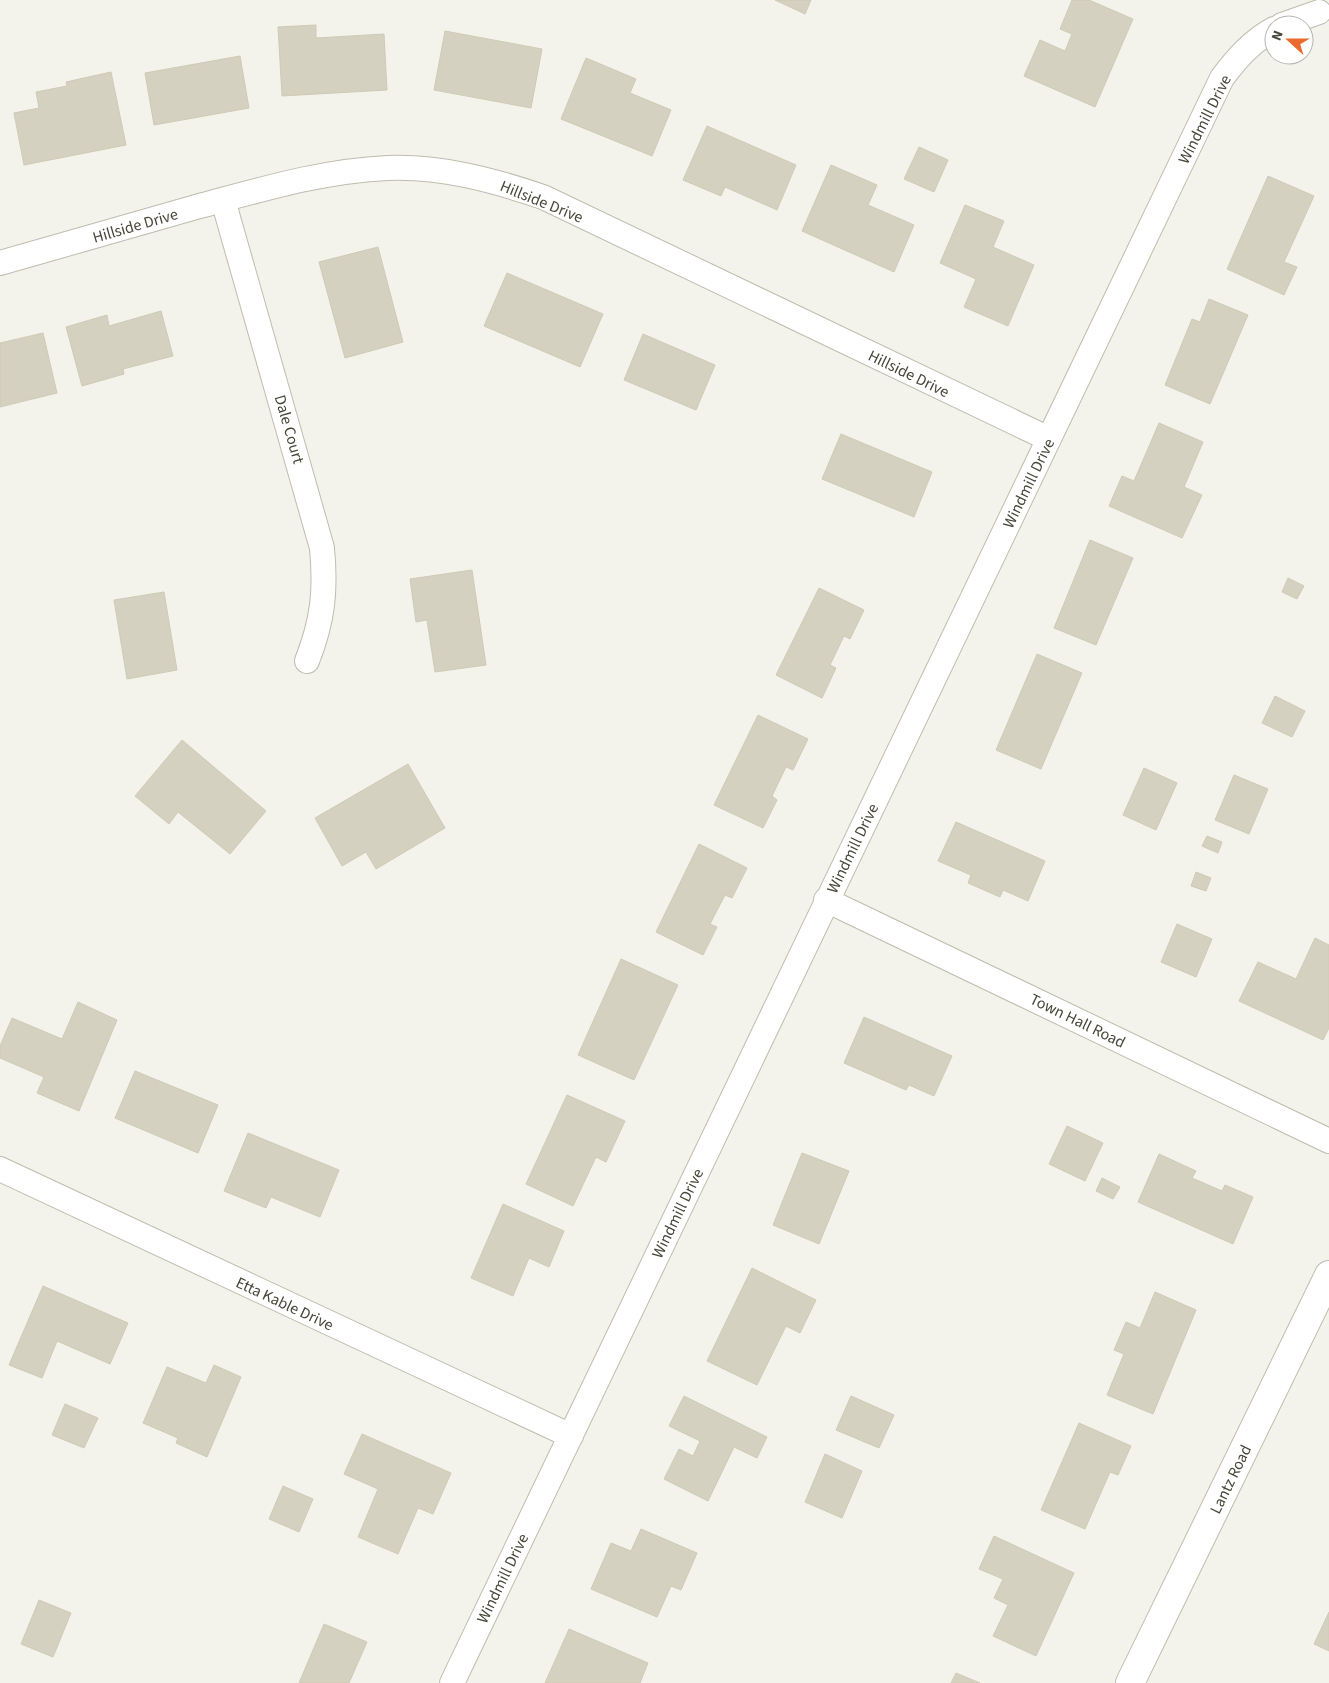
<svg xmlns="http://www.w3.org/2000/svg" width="1329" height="1683" font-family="'Source Sans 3',sans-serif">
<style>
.building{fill:#d5d1c1;stroke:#cfcab5}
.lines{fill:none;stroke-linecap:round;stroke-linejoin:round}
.minor-casing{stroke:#bfbcae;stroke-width:26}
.tertiary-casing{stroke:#bfbcae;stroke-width:30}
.minor{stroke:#fff;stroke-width:24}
.tertiary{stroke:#fff;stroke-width:28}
.labels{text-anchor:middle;stroke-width:4;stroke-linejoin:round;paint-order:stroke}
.street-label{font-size:16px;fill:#484539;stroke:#fff}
</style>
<rect width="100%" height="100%" fill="#f4f3eb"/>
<path class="building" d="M775,0h36l-6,14z
M1072,0h17l44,19 -38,88 -71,-31 16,-36 25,11 7,-17 -12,-5z
M316,25v13l68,-4 3,56 -105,6 -4,-69z
M445,31l97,18 -11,59 -97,-18z
M240,56l9,52 -95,17 -9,-52z
M586,58l50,21 -6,14 41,17 -19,46 -91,-37z
M111,72l15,73 -102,20 -10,-52 25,-5 -3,-16 31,-6 -1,-4z
M707,126l89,39 -19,45 -52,-23 -4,9 -38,-16z
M919,147l29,13 -14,32 -30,-13z
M831,165l46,20 -9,20 46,20 -20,47 -92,-41z
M1268,176l46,20 -30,66 13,5 -13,28 -57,-26z
M965,205l39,16 -11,26 41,18 -26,61 -44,-19 12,-28 -36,-16z
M378,247l25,95 -58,16 -26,-96z
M507,273l96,41 -23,53 -96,-41z
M1209,299l39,16 -38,89 -45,-19 27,-66 8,3z
M161,311l12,45 -50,13 1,5 -42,12 -16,-59 41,-12 2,11z
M43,333l14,60 -57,14v-64z
M643,334l72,31 -19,45 -72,-30z
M1159,423l44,19 -19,45 18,8 -20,43 -73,-32 13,-30 12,5z
M841,434l91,38 -18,45 -92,-38z
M1090,540l43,18 -37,87 -42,-17z
M472,570l14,95 -51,7 -8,-52 -11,2 -6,-43z
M1288,578l16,8 -7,13 -15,-7z
M819,588l45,22 -14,29 -6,-3 -14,29 6,3 -14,30 -46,-23z
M164,592l13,78 -50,9 -13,-79z
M1037,654l45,19 -41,96 -45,-19z
M1275,696l30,15 -13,26 -30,-14z
M758,715l50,24 -15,31 -7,-3 -14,29 5,4 -14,28 -49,-23z
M182,740l84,71 -36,43 -52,-42 -9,12 -34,-28z
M408,764l37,64 -69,41 -10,-17 -24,14 -27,-48z
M1144,768l33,15 -21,47 -33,-15z
M1234,775l34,14 -19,45 -34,-14z
M956,822l89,39 -17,40 -25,-11 -3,7 -32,-14 3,-8 -33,-14z
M1207,836l15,6 -4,11 -16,-7z
M699,844l48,24 -15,30 -7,-3 -15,29 7,3 -14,28 -47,-23z
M1196,872l15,6 -5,13 -15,-5z
M1177,924l35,15 -16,38 -35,-15z
M1315,938l14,7v83l-6,12 -84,-39 19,-39 38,17z
M621,959l57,26 -44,95 -56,-25z
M78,1002l39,18 -38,91 -42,-18 7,-16 -44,-19v-12l12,-28 50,21z
M864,1017l88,39 -18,40 -25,-11 -3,5 -62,-27z
M135,1071l83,34 -20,48 -83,-35z
M567,1095l58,26 -19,41 -10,-5 -23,49 -47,-22z
M1067,1126l36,17 -18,38 -36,-17z
M248,1133l91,37 -19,47 -49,-20 -5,11 -42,-17z
M802,1153l47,18 -30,73 -46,-19z
M1159,1154l37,17 -4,7 30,13 3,-6 28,12 -20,47 -95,-42z
M1102,1178l18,9 -7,12 -17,-8z
M503,1204l61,27 -15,36 -20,-9 -16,38 -42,-18z
M752,1268l64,32 -16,33 -14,-7 -29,59 -50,-24z
M43,1286l85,37 -18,41 -53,-23 -15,37 -33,-13z
M1155,1292l41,18 -43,104 -46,-19 17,-41 -10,-4 12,-28 14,6z
M214,1365l27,12 -34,80 -31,-14 2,-5 -35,-15 24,-56 39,16z
M684,1396l83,41 -10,21 -23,-11 -26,54 -44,-22 15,-30 14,7 7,-15 -31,-15z
M851,1396l43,19 -15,33 -43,-18z
M65,1404l33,14 -14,30 -32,-13z
M1079,1423l52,23 -13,29 -8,-3 -25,57 -44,-19z
M362,1434l89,39 -18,41 -15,-6 -20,46 -40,-17 20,-48 -34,-15z
M825,1454l37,17 -20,47 -37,-16z
M283,1486l30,13 -14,33 -30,-13z
M641,1529l56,24 -16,37 -10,-4 -14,31 -66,-28 20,-46 20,8z
M994,1536l80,37 -38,83 -43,-20 15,-31 -14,-7 9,-19 -24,-10z
M39,1600l32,13 -18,44 -32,-13z
M1329,1612v39l-15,-7z
M324,1624l43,18 -18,41h-50z
M569,1629l79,34 -8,20h-95z
M956,1673l24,10h-29z"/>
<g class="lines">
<defs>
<path id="minor" d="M1282,25l37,-13
M223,200l99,348c4,43 1,72 -15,113
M0,263c65,-19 131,-37 196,-56 64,-17 125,-36 192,-39 53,-2 105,12 155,29l506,242
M826,900l503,241
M0,1169l571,267
M452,1683l770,-1605c15,-20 30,-37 52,-49"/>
<path id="tertiary" d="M1130,1683l199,-408"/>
</defs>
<use href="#minor" class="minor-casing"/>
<use href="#tertiary" class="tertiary-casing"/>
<use href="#minor" class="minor"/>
<use href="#tertiary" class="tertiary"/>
</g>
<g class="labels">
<g class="street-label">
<text transform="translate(1204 119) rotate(-63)" y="6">Windmill Drive</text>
<text transform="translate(542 201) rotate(22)" y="6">Hillside Drive</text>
<text transform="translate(135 225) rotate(-16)" y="6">Hillside Drive</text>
<text transform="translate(909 373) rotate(26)" y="6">Hillside Drive</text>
<text transform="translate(290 429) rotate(74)" y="6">Dale Court</text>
<text transform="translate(1028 483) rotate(-64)" y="6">Windmill Drive</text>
<text transform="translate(852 848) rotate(-64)" y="6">Windmill Drive</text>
<text transform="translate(1078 1020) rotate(26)" y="6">Town Hall Road</text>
<text transform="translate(677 1213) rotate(-64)" y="6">Windmill Drive</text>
<text transform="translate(285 1303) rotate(25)" y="6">Etta Kable Drive</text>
<text transform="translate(1230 1479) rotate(-64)" y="6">Lantz Road</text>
<text transform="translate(502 1578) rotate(-64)" y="6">Windmill Drive</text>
</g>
</g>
<g transform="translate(1289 40) rotate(291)"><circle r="24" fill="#ffffff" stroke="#b6b5b0"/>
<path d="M0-4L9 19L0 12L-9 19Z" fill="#e96a2d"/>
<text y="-8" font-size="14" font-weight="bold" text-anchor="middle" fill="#484539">N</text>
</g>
</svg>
